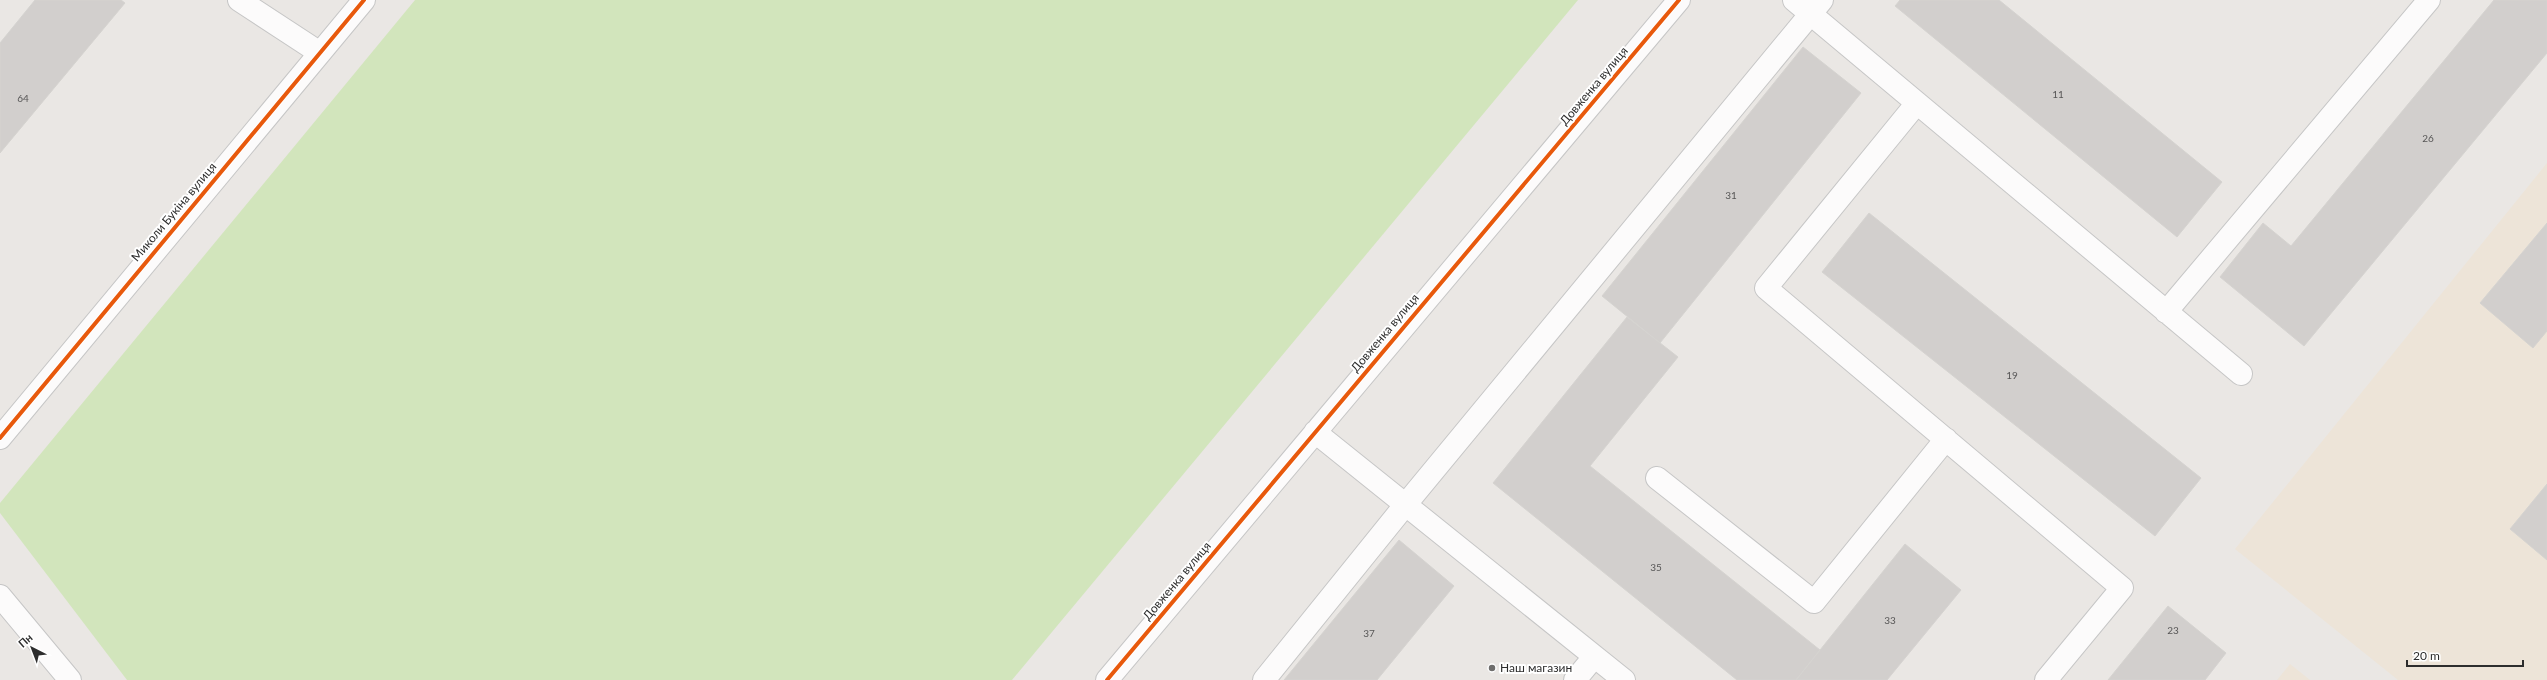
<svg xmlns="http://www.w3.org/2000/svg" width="2547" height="680" font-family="Lato,sans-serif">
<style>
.education{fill:#ede4d8}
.green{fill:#d2e5bc}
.building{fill:#d2cfcd;stroke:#d5d3d0}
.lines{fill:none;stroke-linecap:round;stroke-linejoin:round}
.minor-casing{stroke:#c6c6c6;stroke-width:24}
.minor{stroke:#fcfbfb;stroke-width:22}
.cycleway-casing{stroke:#fff;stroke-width:6}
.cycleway{stroke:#e8590c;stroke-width:4}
.poi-dot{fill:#6f6e6d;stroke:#fff;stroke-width:1.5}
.labels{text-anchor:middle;stroke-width:4;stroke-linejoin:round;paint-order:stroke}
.number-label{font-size:10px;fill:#575656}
.street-label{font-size:12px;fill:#2d2d2d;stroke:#fff}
.poi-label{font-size:12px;fill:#2d2d2d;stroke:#fff;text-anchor:start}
</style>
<rect width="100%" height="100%" fill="#eae7e4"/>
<path class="education" d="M2547,163v517h-149l-163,-131z
M2290,664l20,16h-33z"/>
<path class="green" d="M415,0h1163l-566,680h-885l-127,-167v-10z"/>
<path class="building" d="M35,0h86l4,3 -125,150v-110z
M1900,0h99l223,182 -45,55 -282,-231z
M2494,0h53v53l-243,293 -84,-69 43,-54 28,23z
M1803,47l58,46 -201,250 -58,-47z
M1869,213l332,265 -46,58 -333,-264z
M2547,223v108l-14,17 -53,-45z
M1627,317l51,40 -88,109 230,184 -24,30h-59l-244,-197z
M2547,484v76l-37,-31z
M1399,540l55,46 -77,94h-93z
M1905,544l56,46 -74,90h-91z
M2168,606l58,47 -21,27h-97z"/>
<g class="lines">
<defs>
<path id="minor" d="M239,0l81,53
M1794,0l447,374
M1917,103l-151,185 356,300 -76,92
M2166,312l263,-312
M1315,432l309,248
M0,438l364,-438
M1657,478l157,124 132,-163
M0,596l70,84
M1107,680l572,-680
M1264,680l142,-176 416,-504
M1575,680l19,-23"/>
</defs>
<use href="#minor" class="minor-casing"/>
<use href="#minor" class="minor"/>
<defs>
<path id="cycleway" d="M0,438l364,-438
M1107,680l572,-680"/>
</defs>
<use href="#cycleway" class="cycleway-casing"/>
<use href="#cycleway" class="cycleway"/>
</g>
<circle class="poi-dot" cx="1492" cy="668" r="4"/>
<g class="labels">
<g class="number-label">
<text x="2058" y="98">11</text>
<text x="23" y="102">64</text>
<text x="2428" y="142">26</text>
<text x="1731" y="199">31</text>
<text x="2012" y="379">19</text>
<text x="1656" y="571">35</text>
<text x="1890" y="624">33</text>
<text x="2173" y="634">23</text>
<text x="1369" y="637">37</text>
</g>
<g class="street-label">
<text transform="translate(1594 86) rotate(-50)" y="4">Довженка вулиця</text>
<text transform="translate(174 212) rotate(-50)" y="4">Миколи Букіна вулиця</text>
<text transform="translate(1385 333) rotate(-50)" y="4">Довженка вулиця</text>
<text transform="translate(1177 581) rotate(-50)" y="4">Довженка вулиця</text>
</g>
<g class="poi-label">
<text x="1500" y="672">Наш магазин</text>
</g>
</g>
<g transform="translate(32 648) rotate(318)" stroke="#ffffff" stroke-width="3" paint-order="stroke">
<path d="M0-3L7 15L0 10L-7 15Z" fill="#2d2d2d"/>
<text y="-6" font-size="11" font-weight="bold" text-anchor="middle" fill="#2d2d2d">Пн</text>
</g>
<path d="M2407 660v6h116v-6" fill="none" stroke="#2d2d2d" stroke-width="2"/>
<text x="2413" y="660" font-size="12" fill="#2d2d2d" stroke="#ffffff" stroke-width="3" paint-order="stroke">20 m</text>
</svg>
